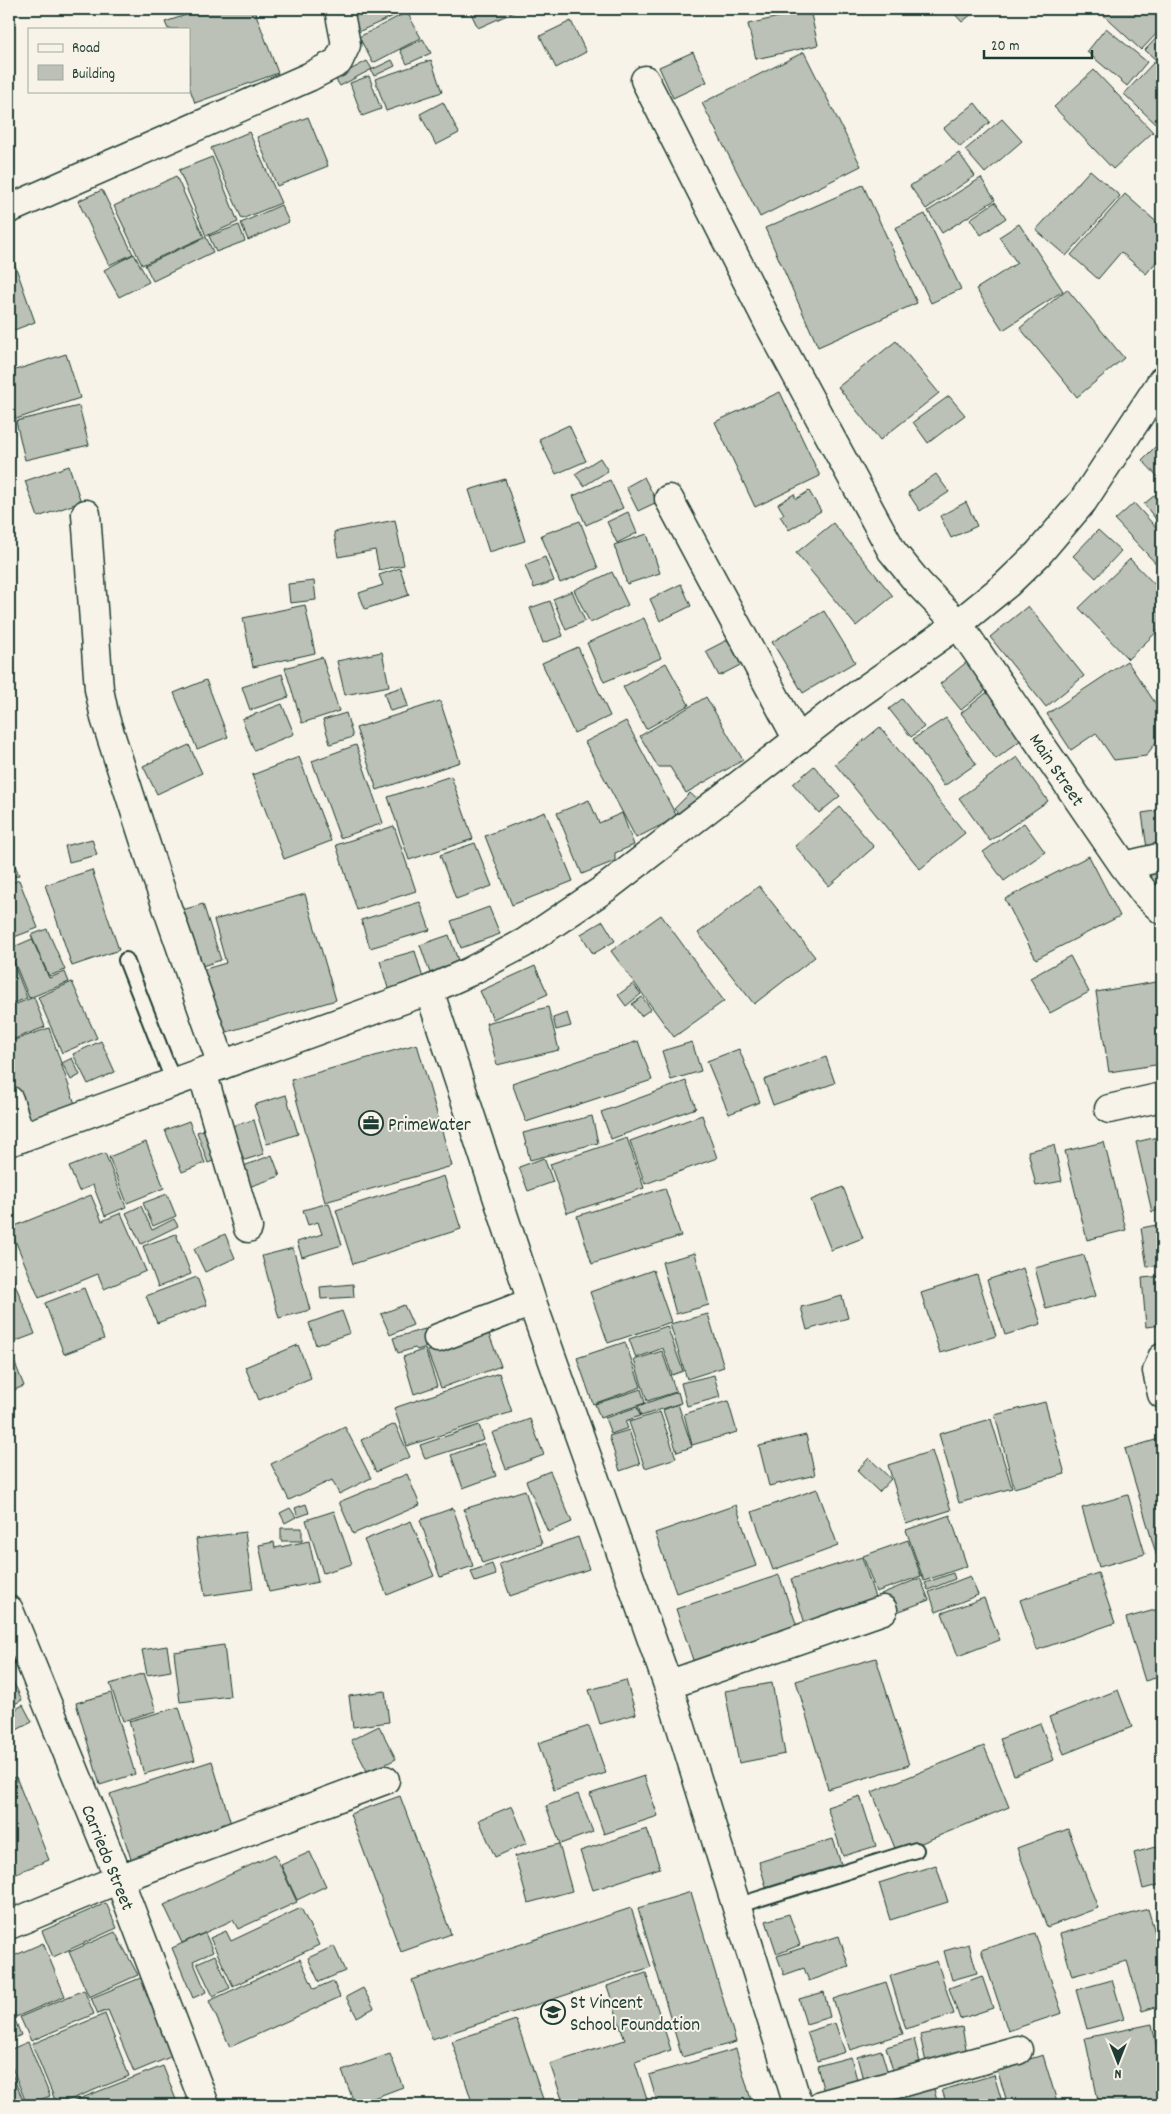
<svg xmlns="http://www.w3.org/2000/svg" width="1171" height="2114" font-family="Dekko,sans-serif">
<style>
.building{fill:#bbc1b6;stroke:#1f3d34}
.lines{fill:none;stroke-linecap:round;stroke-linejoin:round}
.service-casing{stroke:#1f3d34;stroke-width:18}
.minor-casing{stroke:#1f3d34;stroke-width:31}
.tertiary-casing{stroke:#1f3d34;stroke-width:31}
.service{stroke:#f7f3e8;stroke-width:14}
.minor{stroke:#f7f3e8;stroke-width:28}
.tertiary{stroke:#f7f3e8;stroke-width:28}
.labels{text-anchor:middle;stroke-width:4;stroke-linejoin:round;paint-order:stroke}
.street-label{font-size:19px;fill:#1f3d34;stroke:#f7f3e8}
.poi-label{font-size:19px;fill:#1f3d34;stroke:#f7f3e8;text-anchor:start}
</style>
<rect width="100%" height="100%" fill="#f7f3e8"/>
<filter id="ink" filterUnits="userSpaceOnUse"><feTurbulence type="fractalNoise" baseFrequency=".02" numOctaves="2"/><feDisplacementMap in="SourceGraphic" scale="10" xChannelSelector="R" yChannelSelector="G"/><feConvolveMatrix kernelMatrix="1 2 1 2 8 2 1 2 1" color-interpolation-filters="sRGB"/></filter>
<g filter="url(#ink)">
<path class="building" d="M204,9h50l24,64 -83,30 -6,-17v-57h-21l-3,-7z
M347,9h62l-51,23z
M469,9h43l2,3 -36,16z
M950,9h28l-16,13z
M1097,9h54l11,10v9l-21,22z
M810,10l8,35 -62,14 -8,-35z
M407,12l14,26 -48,25 -14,-26z
M571,21l15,31 -30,16 -16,-32z
M1106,28l41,34 -20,24 -40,-34z
M1162,32v84l-7,7 -31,-29 32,-34 -11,-10z
M423,39l8,14 -24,11 -7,-14z
M693,52l14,30 -34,16 -14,-31z
M804,52l57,114 -101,51 -58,-114z
M392,60l3,6 -21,10 -3,-6z
M431,60l11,32 -56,19 -11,-32z
M367,61l5,8 -32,17 -5,-8z
M1094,70l59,62 -40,37 -59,-62z
M369,76l12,33 -19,7 -12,-33z
M443,102l16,31 -23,12 -16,-31z
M975,103l15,19 -30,25 -16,-19z
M308,117l20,49 -51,20 -20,-49z
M1002,119l20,22 -37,32 -20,-23z
M249,132l32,71 -39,16 -31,-71z
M959,153l16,23 -49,33 -16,-23z
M212,157l26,65 -32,14 -27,-66z
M1090,170l30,26 -54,60 -30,-26z
M176,176l28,61 -62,28 -28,-59z
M981,178l14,22 -53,33 -14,-22z
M863,185l54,118 -99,44 -53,-119z
M102,190l31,64 -24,11 -31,-64z
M1125,194l37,33v28l-16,19 -25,-22 -23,27 -27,-24z
M995,202l11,16 -25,17 -11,-16z
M281,205l8,17 -41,18 -7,-17z
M925,214l36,75 -30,14 -36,-75z
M1019,224l44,67 -60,39 -27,-41 41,-26 -18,-26z
M239,225l6,16 -29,11 -7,-16z
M206,237l7,15 -60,29 -8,-16z
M9,248l26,74 -26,10z
M134,254l15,28 -30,15 -15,-27z
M1067,289l57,69 -47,39 -57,-69z
M896,341l43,52 -59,47 -42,-53z
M66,354l14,44 -64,21 -7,-21v-26z
M780,392l40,84 -65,31 -40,-85z
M949,396l16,19 -37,28 -15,-21z
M79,406l10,39 -64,15 -9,-39z
M569,425l17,36 -30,13 -17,-35z
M1162,440v41l-20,-21z
M600,458l8,13 -24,15 -9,-12z
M69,466l12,36 -43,15 -13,-36z
M936,474l13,18 -29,19 -12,-18z
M644,477l13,25 -19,9 -12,-24z
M505,479l20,62 -36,11 -20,-62z
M610,480l13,28 -37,17 -13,-29z
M1161,490l1,1v36l-18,-23z
M809,491l12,20 -32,19 -9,-14 4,-2 -6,-10 16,-10 2,5z
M966,502l11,24 -26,12 -11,-22z
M1134,503l28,31v36l-47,-50z
M628,512l9,21 -20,10 -10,-21z
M395,520l9,45 -25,5 -4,-20 -37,7 -4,-25z
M580,521l18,47 -38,15 -19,-48z
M833,523l60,73 -37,30 -60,-73z
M1098,530l23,21 -25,27 -23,-22z
M647,534l13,39 -33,11 -13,-39z
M545,557l9,24 -20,7 -9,-23z
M1130,559l32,33v35l-34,32 -49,-51z
M400,568l9,27 -44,14 -6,-16 24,-8 -4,-10z
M612,572l16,33 -38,18 -16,-33z
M314,581l2,19 -26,3 -2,-19z
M681,584l10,22 -31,15 -10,-22z
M572,591l13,30 -19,9 -13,-31z
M550,601l13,35 -20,7 -13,-35z
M305,605l10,48 -62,14 -10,-49z
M1028,606l56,70 -38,31 -56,-70z
M824,611l31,51 -52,31 -31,-51z
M644,618l17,40 -57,24 -17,-39z
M733,637l13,25 -27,14 -13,-25z
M578,647l32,69 -36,17 -32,-70z
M382,652l7,34 -44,9 -8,-34z
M322,657l17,54 -37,12 -17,-55z
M968,661l22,26 -29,23 -21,-26z
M1127,661l35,52v21l-16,22 -32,4 -18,-27 -25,17 -24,-36z
M666,663l23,42 -43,24 -23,-42z
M282,674l7,23 -39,13 -8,-23z
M206,680l22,57 -31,12 -23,-56z
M402,687l6,19 -18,5 -6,-18z
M990,690l36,46 -30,23 -35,-46z
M706,697l37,63 -57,33 -16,-26h-12l-18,-31z
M902,699l22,28 -13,10 -22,-28z
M440,701l20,61 -83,28 -21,-62z
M282,704l12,30 -40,16 -12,-31z
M346,713l7,24 -23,7 -7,-24z
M946,718l30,46 -32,22 -31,-47z
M626,721l51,96 -41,21 -51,-96z
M880,727l85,106 -45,36 -85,-105z
M189,745l13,28 -45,21 -14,-28z
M356,745l27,78 -43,15 -28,-77z
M1162,753v35l-7,-34z
M299,757l32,84 -47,18 -32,-84z
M1017,757l31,44 -58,40 -31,-43z
M814,766l26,30 -21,17 -26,-29z
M451,776l22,63 -64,21 -21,-63z
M690,793l11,10 -16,16 -11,-10z
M589,800l10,23 23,-10 12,32 -19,8v8l-33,13 -25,-61z
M840,807l34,40 -45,39 -34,-40z
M1162,810v36l-15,3 -5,-36z
M545,812l28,69 -61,24 -27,-69z
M1024,823l21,29 -41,29 -21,-29z
M394,826l22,65 -59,19 -21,-65z
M92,839l5,16 -28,7 -4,-16z
M475,843l17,43 -36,13 -16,-44z
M9,851l10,24 -10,4z
M1089,856l31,60 -84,43 -31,-60z
M1162,866v25l-9,2 -6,-23z
M92,870l27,80 -47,16 -27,-81z
M19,880l19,48 -29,11v-55z
M759,886l56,71 -61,47 -56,-71z
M305,894l31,106 -116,34 -18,-64 24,-7 -12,-43z
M420,902l10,28 -60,18 -9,-28z
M203,904l18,56 -22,7 -17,-57z
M489,907l11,27 -39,14 -10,-27z
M661,915l63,86 -50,36 -63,-86z
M603,921l12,20 -22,13 -12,-20z
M47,929l18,41 -16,6 -18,-41z
M449,935l10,28 -29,10 -10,-28z
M32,939l17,39 16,-6 4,10 -40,16 -20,-49z
M415,951l10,34 -35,10 -10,-34z
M9,952l18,46 -18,7z
M1070,956l19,36 -39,21 -20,-35z
M535,966l13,28 -55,25 -13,-28z
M1162,981v83l-53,8 -13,-80z
M72,982l25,56 -35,15 -24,-56z
M633,984l8,10 -15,12 -8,-11z
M34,997l11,30 -36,14v-34z
M642,997l9,12 -10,7 -9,-12z
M548,1007l11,43 -62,15 -11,-42z
M567,1013l4,13 -15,4 -3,-12z
M49,1028l26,76 -52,18 -14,-42v-38z
M101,1041l14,31 -27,12 -15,-30z
M638,1041l14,39 -126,42 -14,-39z
M692,1042l9,29 -30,9 -9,-29z
M417,1044l35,122 -127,36 -34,-122z
M739,1049l21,53 -31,12 -22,-53z
M826,1057l9,26 -62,22 -9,-25z
M72,1058l8,17 -9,5 -9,-17z
M686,1081l10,27 -85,31 -10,-27z
M286,1095l12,39 -31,10 -13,-39z
M702,1115l15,43 -72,26 -15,-43z
M592,1116l6,27 -68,17 -7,-27z
M254,1120l10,34 -29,9 -11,-35z
M189,1121l16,42 -23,9 -17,-42z
M212,1127l11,30 -15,6 -11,-31z
M1162,1136v73l-10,3 -16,-70z
M627,1138l17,50 -77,25 -17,-49z
M146,1142l18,46 -37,15 -18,-46z
M1104,1142l22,88 -39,10 -22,-89z
M1054,1145l8,36 -26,5 -8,-35z
M105,1153l21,54 -21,9 -12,-31 -14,6 -10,-24z
M272,1155l8,21 -37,13 -7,-20z
M544,1158l9,24 -25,9 -9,-24z
M444,1176l17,53 -108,35 -17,-54z
M843,1187l20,51 -32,12 -20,-50z
M665,1188l16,48 -89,28 -15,-48z
M167,1194l9,22 -23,10 -10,-23z
M91,1195l11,26 19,-8 25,58 -42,18 -6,-15 -59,24 -29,-70z
M329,1203l13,42 -40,12 -5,-15 25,-8 -4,-12 -10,3 -5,-15z
M141,1206l11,24 22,-11 4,7 -37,18 -15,-31z
M1162,1224v41l-15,2 -6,-39z
M176,1234l15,40 -33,13 -15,-41z
M225,1234l10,24 -30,14 -11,-23z
M293,1248l17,62 -31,8 -17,-62z
M695,1253l14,52 -33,9 -14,-52z
M1084,1255l12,41 -50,13 -11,-41z
M1023,1268l18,56 -36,11 -18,-55z
M9,1269l26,65 -24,9 -2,-5z
M653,1270l18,52 -63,21 -18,-51z
M977,1275l19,61 -56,17 -19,-60z
M1162,1276v49l-16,2 -4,-49z
M197,1277l10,28 -50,18 -11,-27z
M353,1284l1,13 -33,2 -1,-12z
M84,1288l20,51 -40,15 -19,-51z
M842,1296l6,22 -41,12 -6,-23z
M404,1305l9,20 -23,10 -9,-21z
M342,1311l8,22 -34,12 -7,-22z
M708,1314l16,53 -37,12 -17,-55z
M667,1326l16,45 -11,4 -9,-27 -27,10 -7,-19z
M425,1329l5,17 -13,4 -2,-2 -17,5 -5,-15z
M487,1329l14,37 -60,22 -14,-37z
M625,1342l16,45 -48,17 -16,-46z
M298,1345l13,33 -52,22 -14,-33z
M9,1348l15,38 -15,6z
M425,1349l12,37 -23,8 -11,-37z
M662,1351l14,41 -29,9 -13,-41z
M499,1373l13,39 -105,34 -13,-38z
M714,1375l6,22 -33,9 -6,-23z
M641,1389l4,14 -45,15 -5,-14z
M678,1392l3,11 -40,13 -3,-10z
M728,1401l9,31 -45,13 -8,-31z
M1045,1402l20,72 -51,14 -19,-73z
M678,1404l14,43 -15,5 -14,-42z
M637,1407l3,9 -15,5 3,7 -17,6 -6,-16z
M660,1412l16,46 -31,10 -16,-46z
M530,1419l14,36 -38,14 -14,-36z
M991,1419l21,69 -53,15 -20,-69z
M395,1424l15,33 -34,15 -15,-32z
M479,1425l5,15 -59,19 -5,-14z
M345,1427l26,51 -32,16 -7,-14 -43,20 -18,-36z
M629,1430l11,34 -20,7 -11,-35z
M806,1435l9,40 -46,11 -10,-40z
M1162,1438v118l-5,1 -32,-108z
M484,1443l12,33 -33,12 -12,-33z
M932,1451l19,59 -45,14 -18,-59z
M869,1458l22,21 -12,13 -22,-21z
M550,1471l22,51 -24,10 -22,-51z
M407,1474l13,31 -67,29 -14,-32z
M817,1489l21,57 -65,24 -21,-58z
M525,1490l17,54 -60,19 -18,-54z
M1128,1495l17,59 -46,13 -17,-59z
M306,1504l3,9 -11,4 -3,-9z
M736,1505l20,61 -80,27 -21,-60z
M290,1508l6,9 -11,6 -5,-10z
M453,1508l20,58 -33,11 -20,-57z
M334,1511l18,53 -29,9 -17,-53z
M950,1515l17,51 -43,15 -18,-51z
M411,1521l23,55 -47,19 -23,-55z
M281,1528h21v13h-21z
M245,1532l8,57 -48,7 -9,-57z
M578,1537l11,32 -79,27 -11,-32z
M908,1540l13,36 -45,16 -13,-36z
M309,1541l9,41 -49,10 -10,-47 15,-3 1,6z
M862,1557l16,50 -71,23 -16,-51z
M492,1564l4,11 -21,7 -4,-11z
M953,1573l2,6 -27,11 -3,-7z
M1098,1573l17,50 -78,27 -17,-50z
M779,1575l19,54 -104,34 -18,-54z
M970,1576l8,19 -42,17 -7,-20z
M920,1578l9,22 -40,15 -8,-21z
M984,1598l16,42 -42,16 -16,-43z
M1162,1608v68l-17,5 -19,-63z
M224,1645l6,51 -50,6 -6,-50z
M167,1646l4,25 -24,4 -5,-25z
M876,1658l33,107 -81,24 -32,-108z
M9,1673l13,27 -13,7z
M144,1673l12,38 -33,10 -13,-37z
M626,1680l10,34 -36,10 -11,-34z
M772,1683l13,71 -46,9 -14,-72z
M1118,1690l14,37 -68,27 -15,-37z
M385,1691l4,31 -36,5 -4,-31z
M111,1693l24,81 -35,11 -24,-82z
M23,1705l9,17 -23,12v-21z
M179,1707l16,53 -51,14 -15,-53z
M1040,1723l14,37 -40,15 -14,-36z
M379,1726l17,33 -28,14 -17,-33z
M589,1726l17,47 -52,17 -16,-47z
M984,1746l25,61 -112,46 -25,-61z
M212,1761l20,66 -101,32 -21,-65z
M644,1776l14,40 -54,18 -14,-40z
M16,1777l33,83 -40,16v-97z
M578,1794l15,38 -33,12 -14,-38z
M400,1796l51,138 -50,18 -51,-138z
M860,1796l16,50 -33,10 -16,-49z
M512,1806l15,37 -32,14 -16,-37z
M647,1829l13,39 -67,22 -13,-39z
M1068,1829l30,79 -51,19 -30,-79z
M833,1839l9,28 -75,23 -8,-28z
M559,1844l13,47 -44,12 -13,-47z
M1162,1845v39l-19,5 -9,-36z
M310,1852l16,34 -29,14 -16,-35z
M275,1854l22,48 -59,27 -5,-9 -51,23 -18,-38z
M936,1865l12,37 -58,18 -11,-37z
M9,1889l7,16 -7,3z
M691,1892l45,150 -54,15 -44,-149z
M106,1903l11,25 -64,29 -11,-26z
M301,1908l18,37 -86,41 -23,-48 16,-7 5,10z
M631,1908l20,59 -219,72 -20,-59z
M1148,1909l14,47v49l-20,6 -15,-50 -55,15 -12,-42z
M789,1914l11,31 -23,9 -11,-33z
M115,1932l23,43 -49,22 -20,-45z
M205,1933l8,19 -20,9 13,31 -13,6 -21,-50z
M1035,1933l27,80 -54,18 -27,-81z
M839,1936l10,31 -40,14 -5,-13 -20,7 -7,-19z
M43,1943l22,53 -49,21 -7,-18v-41z
M969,1944l8,29 -25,7 -8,-29z
M334,1946l11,25 -26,11 -11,-24z
M215,1955l15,33 -17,8 -16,-33z
M300,1959l14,30 19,-8 7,16 -110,50 -21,-46z
M937,1961l17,53 -48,15 -16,-53z
M646,1973l25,77 -36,12 13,41 -7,2h-77l-14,-41 75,-24 -18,-54z
M982,1976l11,32 -33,11 -11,-31z
M143,1977l32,78 -41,17 -26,-62 -10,4 -7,-16z
M1112,1980l12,39 -37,10 -11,-39z
M886,1982l17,52 -53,16 -17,-51z
M363,1988l11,20 -17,9 -11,-20z
M84,1990l10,24 -63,27 -11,-24z
M824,1992l6,25 -24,7 -7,-25z
M9,2005l12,30 -12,6z
M105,2014l24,62 -72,29 -25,-61z
M516,2020l29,85h-72l-21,-64z
M835,2023l10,29 -28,9 -10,-29z
M1152,2024l10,48v32l-63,1 -14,-67z
M962,2027l6,32 -41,8 -7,-32z
M914,2039l7,27 -27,8 -8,-27z
M28,2042l22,54 -23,9 -18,-45v-10z
M736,2049l16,54 -6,2h-88l-9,-30z
M881,2050l9,30 -25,7 -8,-30z
M390,2054l13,33 -48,18 -13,-34z
M1043,2055l15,50h-50l-11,-36z
M851,2057l8,30 -34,9 -8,-30z
M163,2066l15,39h-114z
M9,2067l16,38h-16z
M994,2075l9,30h-56l-5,-15z
M933,2085l5,20h-48l-2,-9z
M49,2099l2,6h-19z"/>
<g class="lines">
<defs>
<path id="service" d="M126,960l48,123
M736,1906l180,-56"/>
<path id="minor" d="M645,80l124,244 123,227 27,33 39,40 166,242 22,29 16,15
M9,209l300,-132 29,-15 8,-17 -7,-36
M669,499l129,241
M86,514l13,175 6,29 50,155 67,192
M1124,866l38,-9
M429,990l103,312 136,383 130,420
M202,1072l46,156
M9,1100l12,38
M1109,1109l53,-12
M438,1338l94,-36
M1162,1358l-5,13 5,23
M9,1610l110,269 86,226
M668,1685l215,-75
M9,1925l110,-46 266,-99
M821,2105l197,-55"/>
<path id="tertiary" d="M9,1142l420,-152 40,-18 55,-29 83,-56 229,-177 122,-86 49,-40 31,-30 45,-53 79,-120"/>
</defs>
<use href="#service" class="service-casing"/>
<use href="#minor" class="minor-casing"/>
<use href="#tertiary" class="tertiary-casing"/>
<use href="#service" class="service"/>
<use href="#minor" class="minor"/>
<use href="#tertiary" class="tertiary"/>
</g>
</g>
<defs>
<symbol id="office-ring" viewBox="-11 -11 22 22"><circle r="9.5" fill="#f7f3e8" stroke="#1f3d34" stroke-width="1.5"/><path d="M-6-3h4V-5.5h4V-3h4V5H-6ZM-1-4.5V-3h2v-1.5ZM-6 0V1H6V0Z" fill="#1f3d34"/></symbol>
<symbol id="school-ring" viewBox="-11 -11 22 22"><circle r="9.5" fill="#f7f3e8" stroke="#1f3d34" stroke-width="1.5"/><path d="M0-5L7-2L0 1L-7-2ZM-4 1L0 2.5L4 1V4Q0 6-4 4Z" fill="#1f3d34"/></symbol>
</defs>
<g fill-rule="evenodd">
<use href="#office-ring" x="357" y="1109" width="28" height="28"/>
<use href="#school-ring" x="539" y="1998" width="28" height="28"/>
</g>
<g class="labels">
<g class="street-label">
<text transform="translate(1058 769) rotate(56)" y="7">Main Street</text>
<text transform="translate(109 1857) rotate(68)" y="7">Carriedo Street</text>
</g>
<g class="poi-label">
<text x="388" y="1130">PrimeWater</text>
<text x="570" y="2008">St Vincent<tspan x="570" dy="22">School Foundation</tspan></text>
</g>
</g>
<rect width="1171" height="2114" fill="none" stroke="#f7f3e8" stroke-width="30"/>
<rect x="15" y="15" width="1141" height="2084" fill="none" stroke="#1f3d34" stroke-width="2" filter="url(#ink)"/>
<rect x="28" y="28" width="162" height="65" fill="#f7f3e8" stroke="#a1aaa0"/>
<rect x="38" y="44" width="25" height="8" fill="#f7f3e8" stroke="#a1aaa0"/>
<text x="72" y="52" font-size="15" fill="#1f3d34">Road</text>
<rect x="38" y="65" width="25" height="15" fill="#bbc1b6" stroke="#a1aaa0"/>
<text x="72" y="78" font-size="15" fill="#1f3d34">Building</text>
<g transform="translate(1118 2062) rotate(180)" stroke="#f7f3e8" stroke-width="4" paint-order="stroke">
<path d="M0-4L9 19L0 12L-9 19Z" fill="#1f3d34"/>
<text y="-8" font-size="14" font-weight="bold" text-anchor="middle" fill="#1f3d34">N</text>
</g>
<path d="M984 50v8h108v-8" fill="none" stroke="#1f3d34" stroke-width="2.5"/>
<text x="991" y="50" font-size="15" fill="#1f3d34" stroke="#f7f3e8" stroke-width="4" paint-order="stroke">20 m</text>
</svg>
